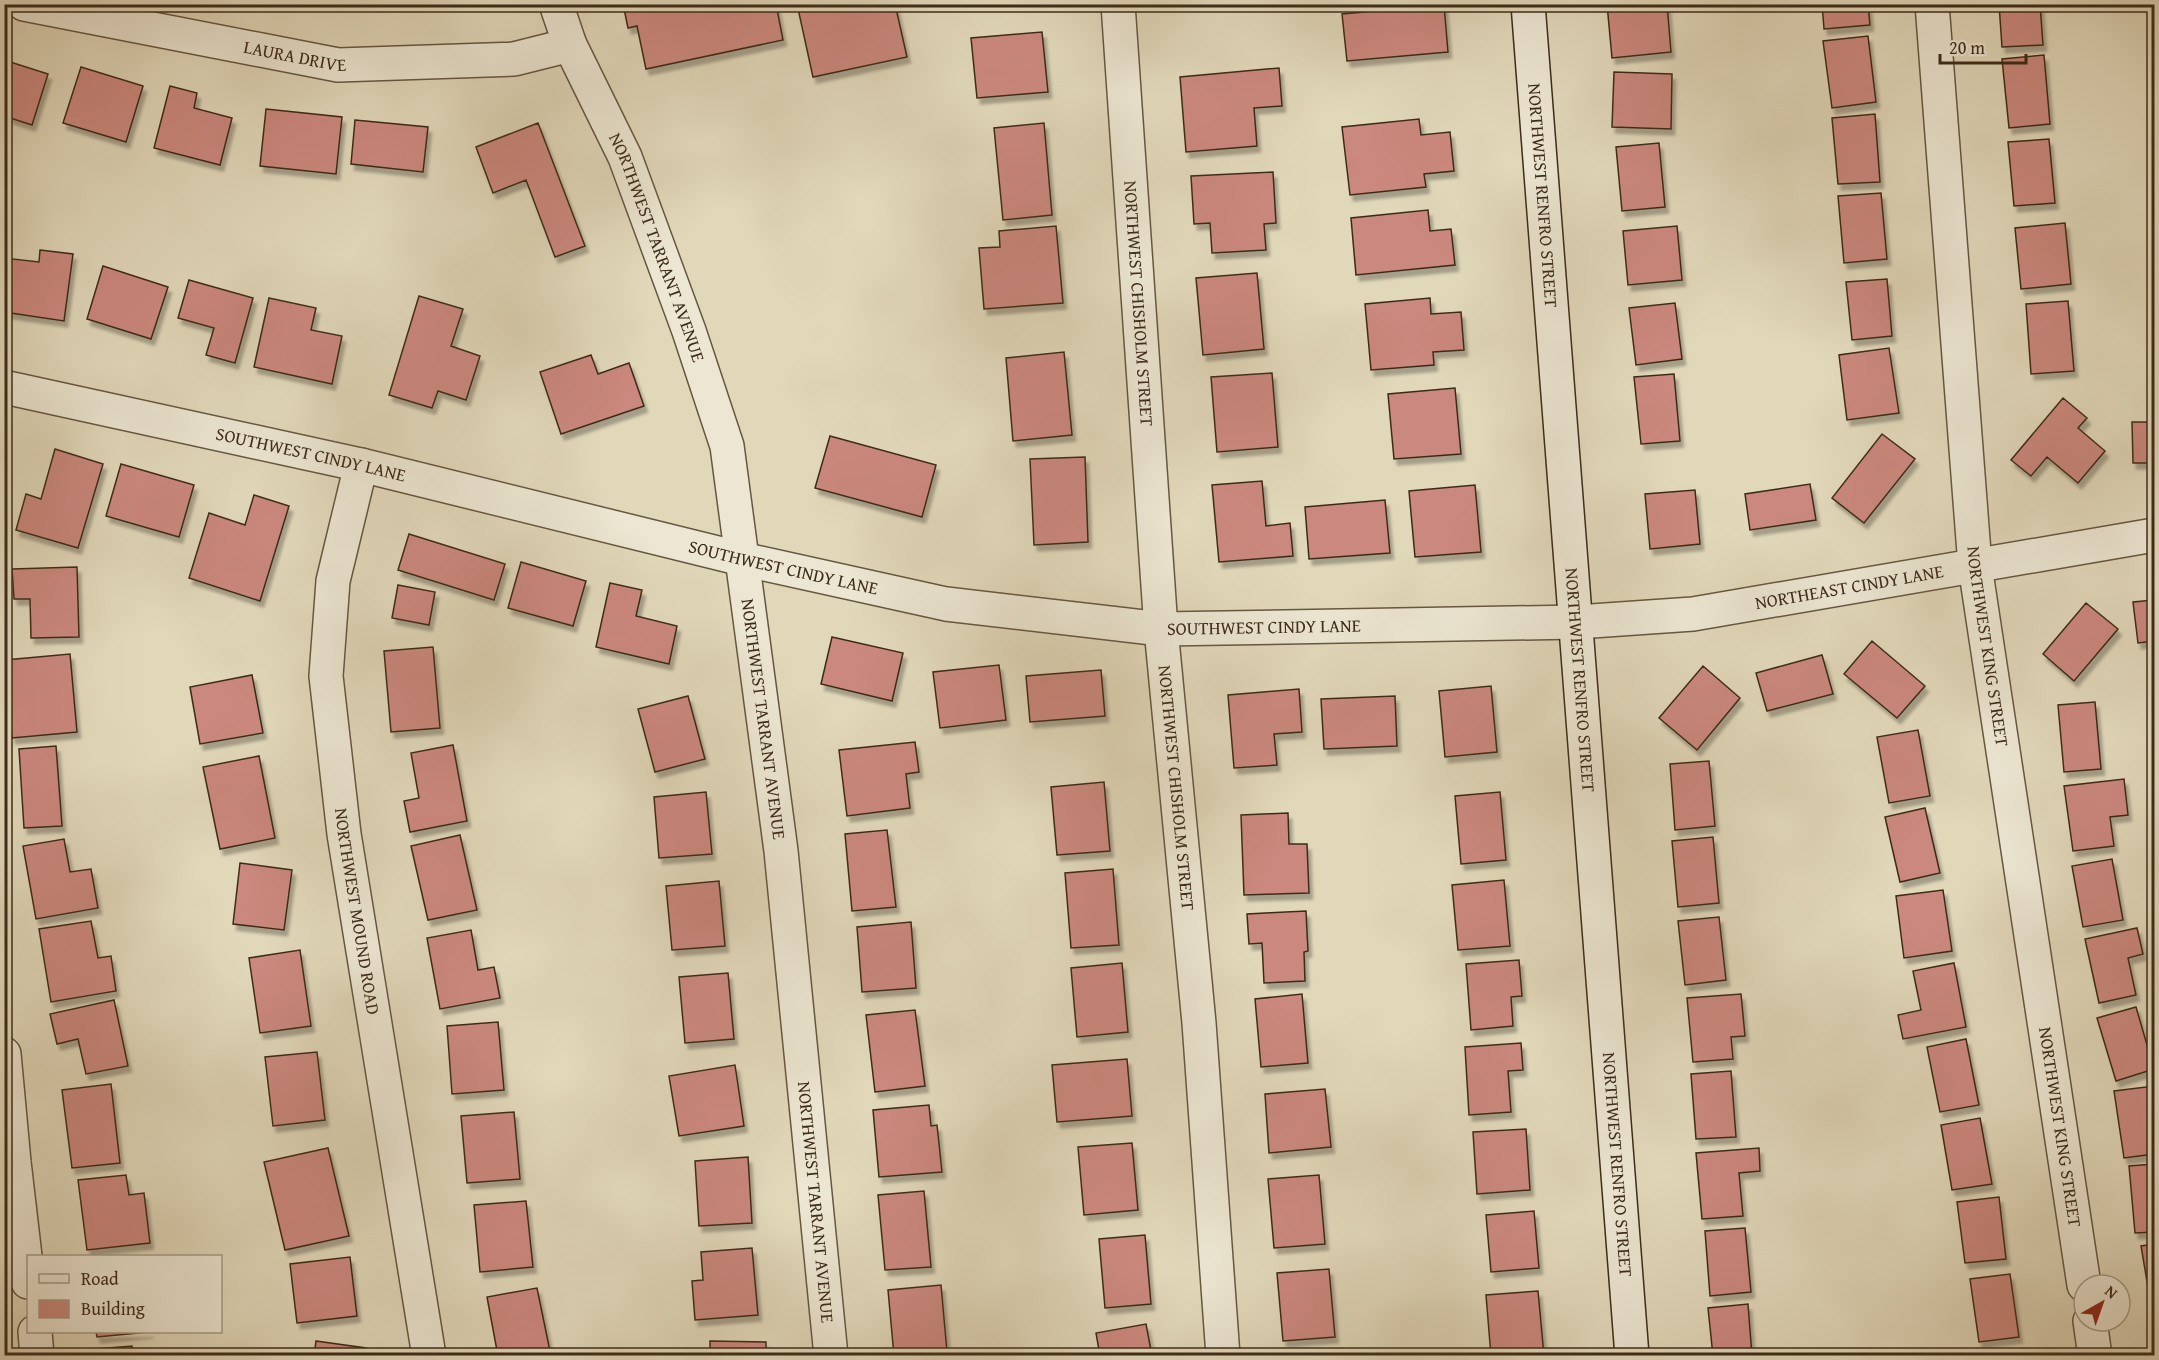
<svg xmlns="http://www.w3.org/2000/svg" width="2159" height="1360" font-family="'Gentium Book Plus',serif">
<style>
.building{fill:#cb887e;stroke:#3d2c19;stroke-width:1.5;filter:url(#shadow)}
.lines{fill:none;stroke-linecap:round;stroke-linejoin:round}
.minor-casing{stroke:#665741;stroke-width:36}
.secondary-casing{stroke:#3d2c19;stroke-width:36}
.minor{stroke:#ece6d2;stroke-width:33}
.secondary{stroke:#ece6d2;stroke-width:33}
.labels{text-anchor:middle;stroke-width:4.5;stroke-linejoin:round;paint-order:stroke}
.street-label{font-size:18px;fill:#3d2c19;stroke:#ece6d2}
</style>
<defs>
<filter id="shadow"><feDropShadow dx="3.5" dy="6" stdDeviation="1.5" flood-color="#0004"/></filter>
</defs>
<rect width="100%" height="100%" fill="#e1d8ba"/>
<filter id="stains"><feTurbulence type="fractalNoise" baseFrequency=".00333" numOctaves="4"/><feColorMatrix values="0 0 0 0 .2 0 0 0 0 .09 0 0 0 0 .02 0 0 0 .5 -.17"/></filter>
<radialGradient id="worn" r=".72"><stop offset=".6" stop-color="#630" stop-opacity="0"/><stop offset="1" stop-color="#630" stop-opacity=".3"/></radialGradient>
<path class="building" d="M623,4h153l7,36 -137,29 -9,-43 -9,2z
M797,4h98l12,53 -94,20z
M1607,4h60l4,48 -59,6z
M1822,4h46l2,21 -46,4z
M1999,4h41l3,41 -41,2z
M1444,5l4,47 -101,9 -5,-47z
M1042,32l6,60 -71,6 -6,-60z
M1868,36l8,66 -44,6 -9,-67z
M2044,55l6,69 -41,4 -7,-69z
M4,60l44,14 -16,51 -28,-9z
M81,67l62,19 -17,56 -63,-19z
M1279,68l3,38 -28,2 3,38 -71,6 -6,-75z
M1614,72l58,2 -1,55 -59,-2z
M170,86l27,7 -3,15 38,10 -12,47 -66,-17z
M266,109l76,8 -6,57 -76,-8z
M1875,114l5,68 -42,2 -6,-66z
M1419,119l2,16 29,-3 4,39 -30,3 2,13 -76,8 -8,-68z
M355,120l73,7 -5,45 -72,-8z
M538,123l47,123 -30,11 -29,-77 -33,13 -17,-46z
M1044,123l8,92 -49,5 -9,-92z
M2049,139l6,64 -41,3 -6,-64z
M1659,143l6,64 -43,4 -6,-64z
M1273,172l3,51 -12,1 2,26 -54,3 -2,-30 -16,1 -3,-48z
M1881,193l6,66 -43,4 -6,-67z
M1428,210l2,21 21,-2 4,36 -99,10 -5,-57z
M2065,223l6,61 -50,5 -6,-61z
M1056,226l7,77 -79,6 -5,-61 21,-1 -1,-16z
M1677,226l5,54 -54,5 -5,-54z
M40,250l33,4 -9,67 -60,-9v-54l35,4z
M103,266l65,21 -17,52 -64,-20z
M1257,273l7,76 -61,6 -7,-77z
M1887,279l5,57 -40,4 -6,-58z
M189,280l64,18 -18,65 -29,-8 8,-27 -36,-10z
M419,296l44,13 -12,37 29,10 -14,44 -28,-9 -6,17 -43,-13z
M269,298l47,10 -5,22 31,6 -10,48 -78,-17z
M1430,298l1,16 30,-2 3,38 -31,2 1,13 -63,5 -6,-66z
M2068,301l6,70 -43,3 -5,-70z
M1675,303l7,56 -46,6 -7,-57z
M1889,348l10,65 -52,7 -8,-65z
M1064,352l8,83 -59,6 -7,-83z
M591,355l7,19 31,-11 15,43 -83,28 -21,-62z
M1272,373l6,74 -61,5 -6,-75z
M1674,374l6,67 -39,3 -7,-67z
M1455,388l6,66 -67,5 -6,-65z
M2063,398l24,20 -9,10 27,23 -27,32 -31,-26 -16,19 -20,-16z
M2132,422h22v41h-21z
M1882,434l33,25 -51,64 -32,-25z
M830,436l106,29 -14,52 -107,-29z
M55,449l48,15 -25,84 -62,-18 10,-36 15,5z
M1085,457l3,85 -54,3 -4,-86z
M121,464l73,21 -15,52 -73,-21z
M1262,481l4,45 24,-3 3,33 -74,6 -7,-77z
M1810,484l6,36 -66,10 -5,-36z
M1475,485l6,67 -66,5 -6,-66z
M1695,490l5,54 -50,5 -5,-55z
M254,495l35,11 -29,95 -71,-23 20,-65 36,12z
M1385,500l5,53 -81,6 -4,-52z
M409,534l96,30 -11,36 -96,-30z
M521,562l65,19 -13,45 -65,-18z
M77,567l2,70 -48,1 -1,-39h-16l-2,-30z
M610,583l32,7 -6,26 41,10 -8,38 -73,-17z
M398,585l37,7 -6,33 -37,-7z
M2154,600v41l-16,2 -5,-41z
M2086,603l32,26 -44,52 -31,-27z
M832,637l71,16 -11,48 -71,-17z
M1872,641l53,45 -28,32 -53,-44z
M433,647l7,81 -49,4 -7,-81z
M70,654l7,78 -65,6 -7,-78z
M1822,655l11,39 -66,17 -11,-38z
M999,665l7,55 -66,8 -7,-56z
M1703,666l37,32 -43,52 -38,-32z
M1101,670l4,46 -75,6 -4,-46z
M252,675l11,58 -63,11 -10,-57z
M1491,686l6,66 -52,5 -6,-66z
M1299,689l3,43 -28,2 3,31 -43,3 -6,-73z
M688,696l17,63 -50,13 -17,-63z
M1395,696l2,50 -73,3 -3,-50z
M2095,702l6,67 -37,3 -6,-67z
M1918,730l12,66 -41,7 -12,-66z
M915,742l4,30 -13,2 4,34 -63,8 -8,-66z
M453,745l14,76 -57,11 -6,-31 15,-3 -8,-45z
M56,746l6,80 -38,2 -5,-79z
M259,756l16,82 -55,11 -17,-82z
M1709,761l6,65 -40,4 -5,-66z
M2124,779l4,36 -18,2 4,29 -41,5 -9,-65z
M1104,782l6,69 -53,4 -6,-68z
M706,792l6,62 -53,4 -5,-61z
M1500,792l6,68 -45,4 -6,-68z
M1925,808l15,65 -40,9 -15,-65z
M1288,813l1,31h18l2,49 -65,2 -3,-80z
M887,830l9,77 -44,4 -7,-77z
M460,835l17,75 -49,10 -17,-74z
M1713,837l6,66 -41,4 -6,-66z
M64,839l6,33 21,-3 7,39 -62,11 -13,-73z
M2112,859l11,61 -40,7 -11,-61z
M240,863l52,7 -8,60 -51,-6z
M1113,869l6,76 -48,3 -6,-75z
M1504,880l6,66 -52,4 -6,-65z
M719,881l6,65 -53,4 -6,-64z
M1943,890l9,61 -48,7 -8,-62z
M1306,911l2,40 -4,1 1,29 -41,2 -2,-40 -13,1 -2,-30z
M1719,917l7,63 -41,5 -7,-64z
M91,921l7,37 13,-2 5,35 -65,11 -12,-73z
M911,922l5,66 -54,4 -5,-65z
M2137,928l6,26 -15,4 8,37 -37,8 -14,-64z
M471,930l7,40 16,-3 6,31 -60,11 -13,-71z
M300,950l11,76 -51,7 -11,-75z
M1519,960l3,36 -11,1 2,29 -42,4 -5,-66z
M1122,963l6,69 -51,5 -6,-69z
M1954,963l12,64 -63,12 -5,-24 23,-5 -8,-39z
M728,973l6,66 -49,4 -6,-66z
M1302,994l6,69 -47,4 -6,-68z
M1741,994l4,42 -14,1 2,22 -40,3 -6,-64z
M114,1000l14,66 -42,8 -8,-35 -21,5 -7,-30z
M2136,1007l18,62 -38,12 -19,-63z
M915,1010l10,76 -50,6 -9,-77z
M498,1022l6,68 -52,4 -5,-68z
M1966,1039l13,66 -39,7 -13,-65z
M1521,1043l2,27 -15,1 3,41 -42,3 -4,-68z
M317,1052l8,68 -52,6 -8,-69z
M1127,1059l5,57 -75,6 -5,-57z
M735,1065l9,61 -65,10 -10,-60z
M1731,1071l5,66 -40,2 -5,-65z
M111,1084l9,79 -48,5 -10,-78z
M2154,1086v68l-30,4 -10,-67z
M1325,1089l6,58 -62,6 -4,-59z
M929,1105l2,21 6,-1 5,47 -63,5 -6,-67z
M514,1112l6,67 -53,4 -6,-67z
M1980,1118l12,66 -40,6 -11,-65z
M1526,1129l4,61 -53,4 -4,-62z
M1132,1143l6,67 -54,5 -6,-68z
M328,1148l21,88 -64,14 -21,-88z
M1759,1148l1,23 -21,2 4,43 -41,3 -6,-66z
M748,1157l4,66 -53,3 -4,-65z
M2154,1164v68l-19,1 -6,-67z
M126,1175l3,20 15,-2 6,50 -63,7 -9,-70z
M1319,1175l6,69 -51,4 -6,-69z
M924,1191l7,76 -46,3 -7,-75z
M1999,1197l7,62 -41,4 -8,-61z
M526,1201l7,66 -53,5 -6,-67z
M1534,1211l5,57 -48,4 -5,-57z
M1745,1228l6,64 -41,4 -5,-65z
M1145,1235l6,69 -46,4 -6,-69z
M2154,1244v66l-2,1 -11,-65z
M752,1248l6,67 -63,5 -3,-39 11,-1 -2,-28z
M350,1257l7,59 -60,7 -7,-59z
M1329,1269l6,68 -52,4 -6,-68z
M2010,1274l9,63 -40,5 -9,-63z
M941,1285l6,67 -53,4 -6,-66z
M537,1288l14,68h-53l-11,-59z
M1538,1291l6,65h-53l-5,-61z
M1748,1304l4,52h-39l-5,-48z
M1146,1324l6,32h-52l-4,-23z
M96,1332h54l-53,5z
M316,1341l50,7 -1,8h-51z
M710,1341l56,1v14h-56z
M132,1346l1,10h-38v-7z
M2025,1349l1,7h-39z"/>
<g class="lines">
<defs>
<g id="minor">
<path id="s1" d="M24,4l314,61 176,-6 56,-14"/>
<path id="s2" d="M556,4l14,41 55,112 64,174 38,115 54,405 50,505"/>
<path id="s3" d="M1118,4l43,625 38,394 24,333"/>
<path id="s4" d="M1932,4l43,562 109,719"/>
<path id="s5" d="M4,387l357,78 381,94 204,45 215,25 416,-7 116,-8 461,-79"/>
<path id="s6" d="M361,465l-28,116 -7,95 18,158 85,522"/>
<path d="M4,1054l10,108 14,120"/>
<path d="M2090,1321l5,35"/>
<path d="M35,1332l2,24"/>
</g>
<g id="secondary">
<path id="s7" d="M1528,4l104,1352"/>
</g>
</defs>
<use href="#minor" class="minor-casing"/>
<use href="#secondary" class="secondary-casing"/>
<use href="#minor" class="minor"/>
<use href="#secondary" class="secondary"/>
</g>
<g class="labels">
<g class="street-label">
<text dy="6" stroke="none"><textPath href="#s1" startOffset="276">LAURA DRIVE</textPath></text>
<text dy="6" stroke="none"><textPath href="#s7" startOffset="192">NORTHWEST RENFRO STREET</textPath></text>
<text dy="6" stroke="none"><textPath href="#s2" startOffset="264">NORTHWEST TARRANT AVENUE</textPath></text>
<text dy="6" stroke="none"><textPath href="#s3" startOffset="300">NORTHWEST CHISHOLM STREET</textPath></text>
<text dy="6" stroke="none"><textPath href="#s5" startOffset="314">SOUTHWEST CINDY LANE</textPath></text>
<text dy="6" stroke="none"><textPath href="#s5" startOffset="800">SOUTHWEST CINDY LANE</textPath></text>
<text dy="6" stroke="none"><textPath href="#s5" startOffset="1874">NORTHEAST CINDY LANE</textPath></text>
<text dy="6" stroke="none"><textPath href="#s5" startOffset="1286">SOUTHWEST CINDY LANE</textPath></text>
<text dy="6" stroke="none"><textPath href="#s4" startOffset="645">NORTHWEST KING STREET</textPath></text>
<text dy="6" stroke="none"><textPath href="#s7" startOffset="678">NORTHWEST RENFRO STREET</textPath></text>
<text dy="6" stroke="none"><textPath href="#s2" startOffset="750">NORTHWEST TARRANT AVENUE</textPath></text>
<text dy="6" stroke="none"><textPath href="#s3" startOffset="786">NORTHWEST CHISHOLM STREET</textPath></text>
<text dy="6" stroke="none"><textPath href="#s6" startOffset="452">NORTHWEST MOUND ROAD</textPath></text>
<text dy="6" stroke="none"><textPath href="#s4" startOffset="1131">NORTHWEST KING STREET</textPath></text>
<text dy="6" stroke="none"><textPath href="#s7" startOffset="1164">NORTHWEST RENFRO STREET</textPath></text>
<text dy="6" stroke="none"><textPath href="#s2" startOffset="1236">NORTHWEST TARRANT AVENUE</textPath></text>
</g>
</g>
<rect width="2159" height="1360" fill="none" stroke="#e1d8ba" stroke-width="24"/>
<rect x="6" y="6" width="2147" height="1348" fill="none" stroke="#3d2c19" stroke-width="3"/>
<rect x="12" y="12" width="2135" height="1336" fill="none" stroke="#3d2c19" stroke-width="1.5"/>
<rect x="27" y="1255" width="195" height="78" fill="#ece6d2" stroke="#a69c88" stroke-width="1.5"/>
<rect x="39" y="1274" width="30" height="9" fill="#ece6d2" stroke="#a69c88" stroke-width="1.5"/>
<text x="81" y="1285" font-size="18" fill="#3d2c19">Road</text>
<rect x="39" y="1300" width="30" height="18" fill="#cb887e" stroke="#a69c88" stroke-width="1.5"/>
<text x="81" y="1315" font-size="18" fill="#3d2c19">Building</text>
<g transform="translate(2102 1303) rotate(40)"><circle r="28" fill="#ece6d2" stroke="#a69c88" stroke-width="1.5"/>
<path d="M0-4.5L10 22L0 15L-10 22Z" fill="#8f2418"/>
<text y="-9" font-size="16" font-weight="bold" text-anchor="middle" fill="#3d2c19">N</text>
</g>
<path d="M1940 54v9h86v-9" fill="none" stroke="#3d2c19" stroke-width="3"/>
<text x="1949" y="54" font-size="18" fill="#3d2c19" stroke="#ece6d2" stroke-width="4.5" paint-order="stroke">20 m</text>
<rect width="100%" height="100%" filter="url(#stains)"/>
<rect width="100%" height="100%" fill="url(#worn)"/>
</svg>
